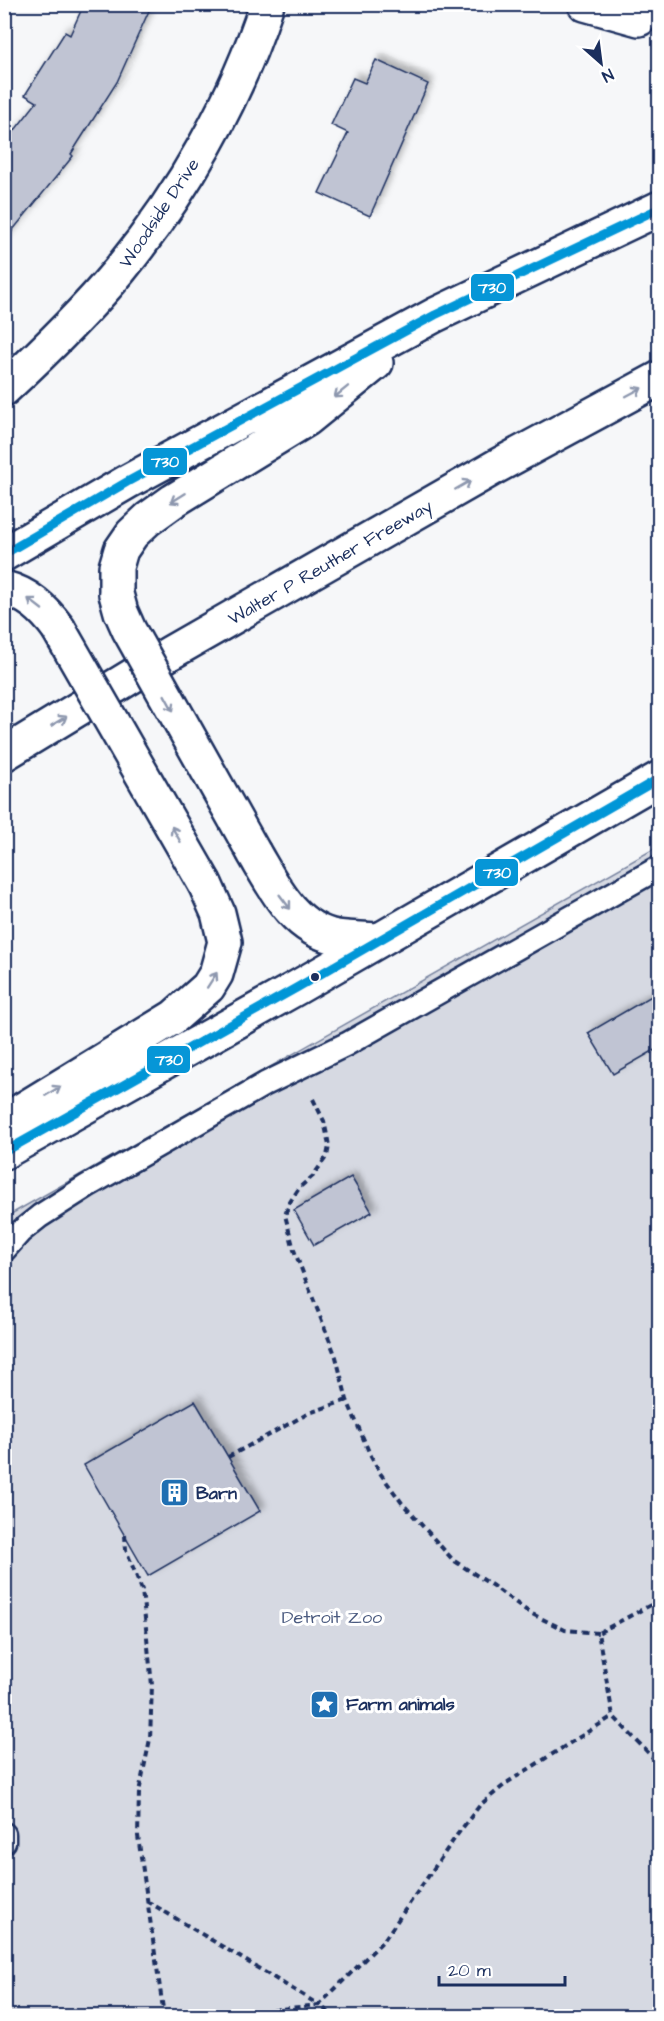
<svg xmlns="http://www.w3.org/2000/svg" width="664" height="2021" font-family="'Architects Daughter',sans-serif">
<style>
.green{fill:#d6d9e2;stroke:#7884a0;stroke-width:1.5}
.building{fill:#c0c4d3;stroke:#1b2f5e;stroke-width:1.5;filter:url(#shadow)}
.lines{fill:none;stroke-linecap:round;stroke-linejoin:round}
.lane-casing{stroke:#1b2f5e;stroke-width:27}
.street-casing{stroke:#1b2f5e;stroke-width:38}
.secondary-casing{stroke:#1b2f5e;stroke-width:38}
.highway-casing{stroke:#1b2f5e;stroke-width:38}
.path{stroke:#1b2f5e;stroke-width:4;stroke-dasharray:6 4.5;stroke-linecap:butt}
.lane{stroke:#fff;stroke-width:22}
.street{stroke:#fff;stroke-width:33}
.secondary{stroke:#fff;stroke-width:33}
.highway{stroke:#fff;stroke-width:33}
.secondary-bridge-casing{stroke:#1b2f5e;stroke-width:38;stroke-linecap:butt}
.secondary-bridge{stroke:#fff;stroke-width:33}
.bus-1-casing{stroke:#fff;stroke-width:14}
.bus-1{stroke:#0696d7;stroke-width:9}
.oneway{stroke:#8d97ae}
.bus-dot{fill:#1b2f5e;stroke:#fff;stroke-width:2}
.labels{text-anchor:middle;stroke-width:6;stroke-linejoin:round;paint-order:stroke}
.street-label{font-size:18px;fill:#1b2f5e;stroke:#fff}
.poi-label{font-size:18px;font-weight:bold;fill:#1b2f5e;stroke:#fff;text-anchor:start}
.park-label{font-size:18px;fill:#4a5a7f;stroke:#fff}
.line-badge{stroke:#fff;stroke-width:2}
.badge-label{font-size:16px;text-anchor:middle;font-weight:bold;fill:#fff}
</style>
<defs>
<filter id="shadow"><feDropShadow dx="5.5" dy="-5.5" stdDeviation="3" flood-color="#0004"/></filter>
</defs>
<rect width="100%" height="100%" fill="#f6f7f9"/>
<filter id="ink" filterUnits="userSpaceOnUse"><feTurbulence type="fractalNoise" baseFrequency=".0167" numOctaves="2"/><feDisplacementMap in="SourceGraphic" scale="12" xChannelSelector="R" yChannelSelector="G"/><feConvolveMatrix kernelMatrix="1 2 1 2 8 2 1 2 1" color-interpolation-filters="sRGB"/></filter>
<g filter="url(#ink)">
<path class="green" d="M659,846v1170h-654l-1,-798z"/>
<path class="building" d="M84,4h68l-35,78 -46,72 2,2 -69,85v-97l33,-42 -12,-7 40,-63 5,3z
M376,60l52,24 -58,132 -51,-23 29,-60 -17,-8 22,-47 12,5z
M660,991v56l-47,27 -25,-41z
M351,1177l21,35 -58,33 -20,-35z
M195,1401l65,110 -112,65 -64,-111z"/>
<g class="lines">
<defs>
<path id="lane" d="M4,1250l16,-18 20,-16 47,-30 178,-102 82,-40 313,-177
M4,1834v8"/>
<path id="street" d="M585,4l54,15
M4,389c40,-37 80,-76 115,-118 64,-78 117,-171 148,-267"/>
<path id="secondary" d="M4,554l123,-72 308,-167 225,-107
M4,588c24,6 40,21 54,40
M116,594v-27l5,-17 11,-16 16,-15 25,-18 134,-82 69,-56
M254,853c20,34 40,77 83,84 13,2 28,2 42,3
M4,1123l18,-13 152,-93 34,-30 8,-13 9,-32 -7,-29 -13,-29
M4,1152l294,-165 362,-209"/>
<path id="highway" d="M4,754l166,-101 327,-187 163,-88"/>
</defs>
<use href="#lane" class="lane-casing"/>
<use href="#street" class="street-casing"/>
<use href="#secondary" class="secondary-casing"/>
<use href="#highway" class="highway-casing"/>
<path class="path" d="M313,1099l11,22 3,14 2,11 -2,10 -14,20 -13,11 -10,15 -5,13 9,35 42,107 11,43 22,52 11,21 22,30 51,57 40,26 37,27 35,17 33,3
M228,1457l81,-44 38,-13
M125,1535l1,15 16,40 10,95 -2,54 -11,53 -1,44 26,180
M660,1600l-62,33 15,83 47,49
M147,1901l172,104 65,-65 73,-105 23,-30 28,-23 105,-66
M210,2016l109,-11 15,11"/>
<use href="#lane" class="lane"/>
<use href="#street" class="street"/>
<use href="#secondary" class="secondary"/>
<use href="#highway" class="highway"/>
<defs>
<path id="secondary-bridge" d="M116,594l5,18 8,18 125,223
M58,628l147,256"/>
</defs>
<use href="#secondary-bridge" class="secondary-bridge-casing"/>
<use href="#secondary-bridge" class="secondary-bridge"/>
<defs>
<path id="bus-1" d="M4,554l123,-72 308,-167 225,-107
M4,1152l294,-165 362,-209"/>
</defs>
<use href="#bus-1" class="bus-1-casing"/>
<use href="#bus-1" class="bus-1"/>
</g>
<defs><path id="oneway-shaft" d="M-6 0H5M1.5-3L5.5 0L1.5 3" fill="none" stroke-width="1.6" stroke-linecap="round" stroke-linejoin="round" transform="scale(1.5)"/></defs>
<g class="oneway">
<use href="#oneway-shaft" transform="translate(341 392) rotate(141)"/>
<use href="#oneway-shaft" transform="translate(634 392) rotate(-28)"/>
<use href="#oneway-shaft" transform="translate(463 485) rotate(-30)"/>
<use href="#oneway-shaft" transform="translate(178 498) rotate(148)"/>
<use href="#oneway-shaft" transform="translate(35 604) rotate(-142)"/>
<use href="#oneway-shaft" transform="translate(169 703) rotate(61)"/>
<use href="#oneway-shaft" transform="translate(59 721) rotate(-31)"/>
<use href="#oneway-shaft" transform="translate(176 834) rotate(-120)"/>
<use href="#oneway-shaft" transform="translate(285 902) rotate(53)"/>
<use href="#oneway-shaft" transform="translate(212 980) rotate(-57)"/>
<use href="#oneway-shaft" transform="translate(53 1091) rotate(-31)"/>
</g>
</g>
<defs>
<symbol id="building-square" viewBox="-11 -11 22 22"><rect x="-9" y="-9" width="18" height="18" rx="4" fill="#1f6fb2" stroke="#fff"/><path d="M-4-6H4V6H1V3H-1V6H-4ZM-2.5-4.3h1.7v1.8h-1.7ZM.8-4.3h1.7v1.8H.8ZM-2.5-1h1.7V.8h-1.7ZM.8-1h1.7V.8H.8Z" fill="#fff"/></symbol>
<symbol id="sight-square" viewBox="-11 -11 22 22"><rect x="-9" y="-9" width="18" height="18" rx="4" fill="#1f6fb2" stroke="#fff"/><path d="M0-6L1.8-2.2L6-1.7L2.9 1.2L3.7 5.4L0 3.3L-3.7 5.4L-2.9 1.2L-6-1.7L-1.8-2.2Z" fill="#fff"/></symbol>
</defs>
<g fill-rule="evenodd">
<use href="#building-square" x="158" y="1476" width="33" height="33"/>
<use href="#sight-square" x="308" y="1688" width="33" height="33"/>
</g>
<circle class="bus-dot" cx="315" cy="977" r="5"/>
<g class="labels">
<g class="street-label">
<text transform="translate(159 213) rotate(-56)" y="6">Woodside Drive</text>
<text transform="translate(330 562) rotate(-30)" y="6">Walter P Reuther Freeway</text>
</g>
<g class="poi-label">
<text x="196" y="1499">Barn</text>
<text x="346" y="1710">Farm animals</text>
</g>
<g class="park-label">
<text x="332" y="1623">Detroit Zoo</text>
</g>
</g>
<g class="line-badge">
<rect x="470" y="273" width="45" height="29" rx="6" fill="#0696d7"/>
<rect x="142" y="447" width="46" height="29" rx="6" fill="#0696d7"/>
<rect x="474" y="858" width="45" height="29" rx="6" fill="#0696d7"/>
<rect x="146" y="1045" width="45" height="29" rx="6" fill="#0696d7"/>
</g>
<g class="badge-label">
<text x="492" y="293">730</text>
<text x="165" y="467">730</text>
<text x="497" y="878">730</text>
<text x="169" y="1065">730</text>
</g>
<rect width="664" height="2021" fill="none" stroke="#fff" stroke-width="24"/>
<rect x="12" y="12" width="640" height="1997" fill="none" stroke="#1b2f5e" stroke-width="2" filter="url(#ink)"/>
<g transform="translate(601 63) rotate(152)" stroke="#ffffff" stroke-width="4.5" paint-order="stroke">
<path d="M0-4.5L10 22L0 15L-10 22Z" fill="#1b2f5e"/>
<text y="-9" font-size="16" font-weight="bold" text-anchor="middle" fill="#1b2f5e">N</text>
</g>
<path d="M439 1976v9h126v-9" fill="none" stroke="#1b2f5e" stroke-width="3"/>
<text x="448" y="1976" font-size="18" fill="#1b2f5e" stroke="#ffffff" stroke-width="4.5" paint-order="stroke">20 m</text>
</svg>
